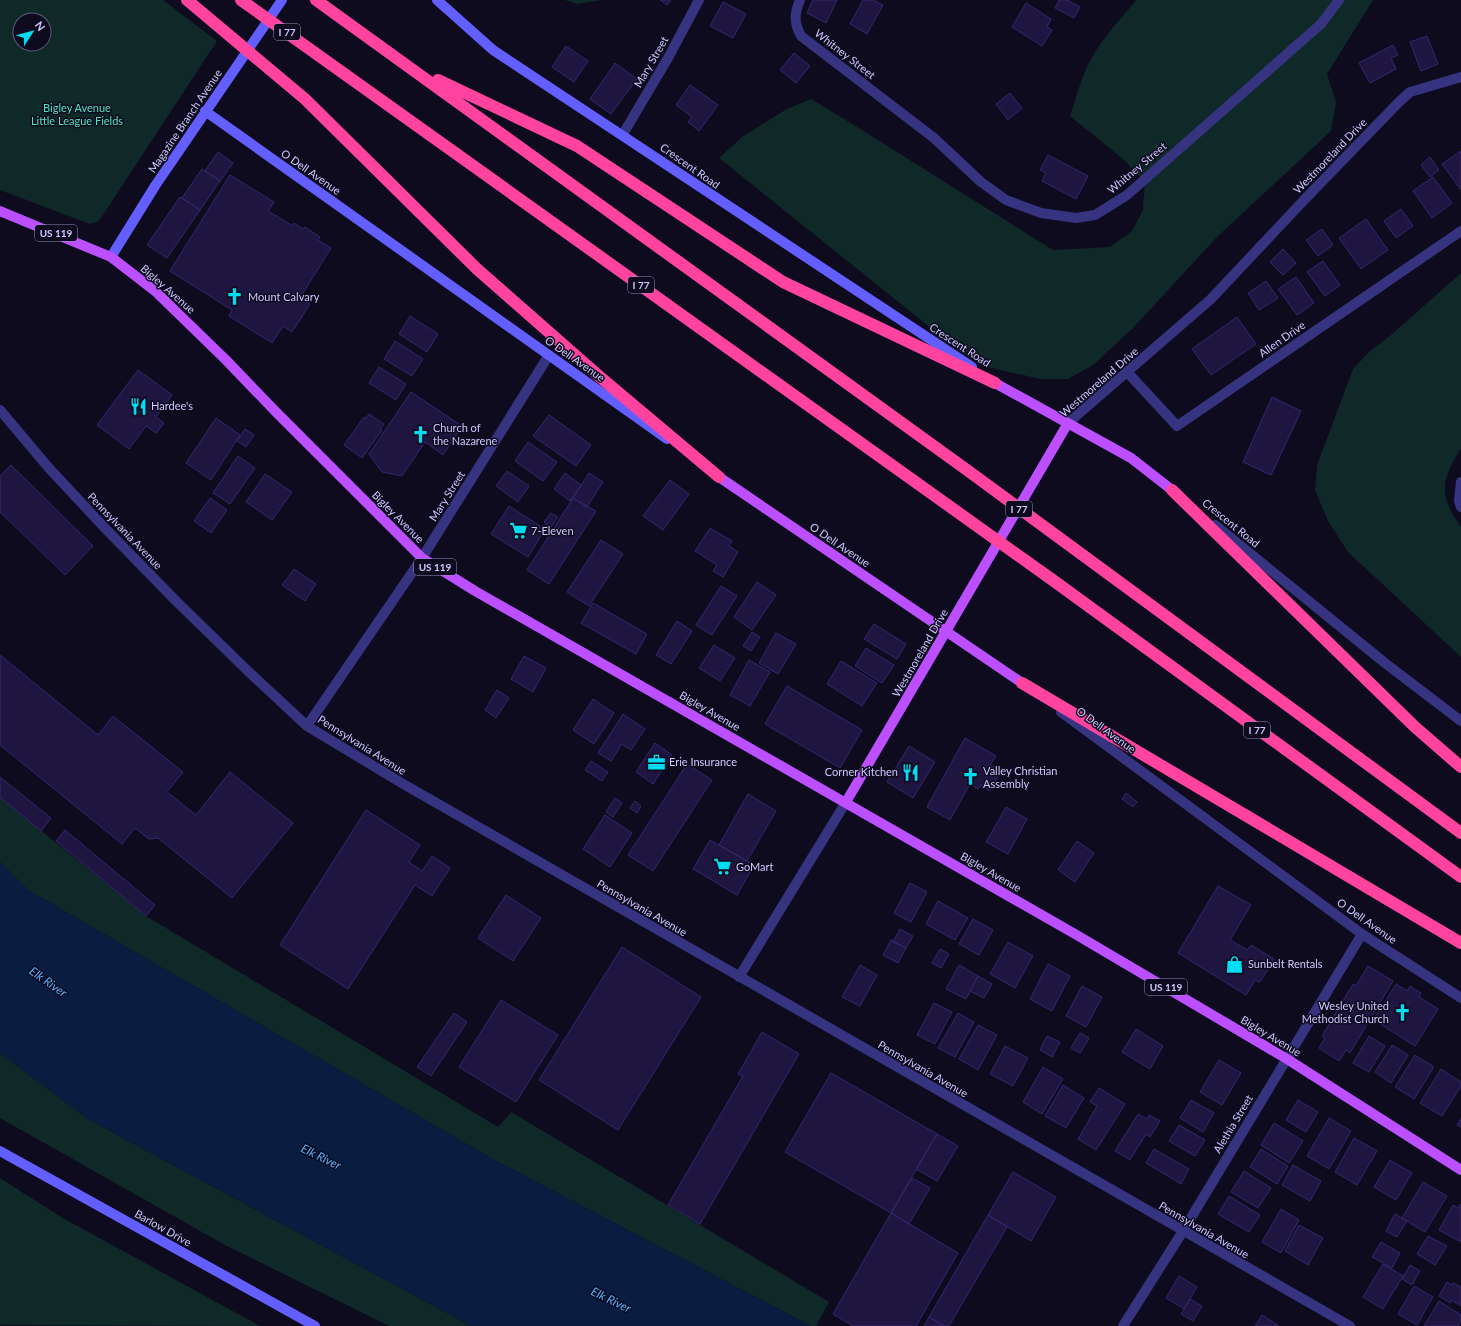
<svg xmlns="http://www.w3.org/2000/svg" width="1461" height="1326" font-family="Lato,sans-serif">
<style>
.green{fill:#0e2928;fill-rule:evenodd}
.water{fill:#081d40}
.building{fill:#1e1641;stroke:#34276e}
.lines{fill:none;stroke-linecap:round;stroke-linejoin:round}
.street{stroke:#363381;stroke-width:10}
.secondary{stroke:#635fff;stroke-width:10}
.primary{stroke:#bc4fff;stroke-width:10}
.highway{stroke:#ff439e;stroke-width:12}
.labels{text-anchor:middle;stroke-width:3;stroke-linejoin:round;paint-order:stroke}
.shield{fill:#0e0b1f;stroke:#948fbc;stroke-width:1}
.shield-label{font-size:10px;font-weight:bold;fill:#cec8ff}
.street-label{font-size:11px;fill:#cec8ff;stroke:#0e0b1f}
.park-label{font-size:11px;fill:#4fe5bf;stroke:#0e0b1f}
.poi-label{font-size:11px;fill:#cec8ff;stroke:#0e0b1f;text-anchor:start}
.water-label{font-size:12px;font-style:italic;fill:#56b2ff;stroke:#0e0b1f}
</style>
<rect width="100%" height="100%" fill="#0e0b1f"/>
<path class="green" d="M0,0h163l54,41 -118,180 -9,3 -90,-34zM20,20h24v24h-24z
M565,0h37l-25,4z
M1136,0h237l-46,74 9,28 -5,29 -114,106 -84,91 -40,37 -25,14h-27l-54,-12 -25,-14 -243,-195 23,-21 43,-27 26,-11 43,26 199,125 57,-3 22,-16 11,-21 2,-28 -21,-22 -54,-44c6,-18 11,-38 20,-55 12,-23 30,-41 46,-61z
M1461,273v175c-20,32 -23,47 0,79v130l-113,-105 -20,-31 -13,-31 2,-25 36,-96 16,-17 22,-17z
M0,797l146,119 352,211 13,-15 318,190 -13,24h-5l-315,-165 -468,-271 -28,-28z
M0,1053l88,66 383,207h-82l-164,-81 -225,-127z
M0,1178l61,39 199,109 -260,-1z"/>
<path class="water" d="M0,862l28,28 468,271 315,165h-340l-383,-207 -88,-66z"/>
<path class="building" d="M660,0h11l-4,5z
M813,0h24l-11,23 -19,-10z
M863,0h10l10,5 -16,29 -17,-10z
M1059,0h8l13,7 -6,11 -19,-10z
M723,2l23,12 -13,24 -23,-12z
M1026,3l25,16 -4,8 5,3 -10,16 -30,-19z
M1427,36l11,28 -17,7 -11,-29z
M1393,45l5,10 -7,3 5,11 -26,14 -11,-20z
M566,46l22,15 -14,21 -22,-15z
M794,53l16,13 -14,17 -16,-13z
M615,63l22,16 -26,35 -21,-15z
M690,85l28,20 -19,26 -11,-9 4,-5 -16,-12z
M1010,93l12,15 -14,12 -12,-16z
M1461,151v39l-19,-26z
M218,152l15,11 -13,18 -15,-10z
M1048,155l40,21 -12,23 -34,-18 4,-8 -6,-3z
M1430,157l9,13 -9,7 -9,-12z
M202,169l18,12 -20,29 -18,-12z
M230,175l44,27 -6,9 25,15 1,-3 9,6 2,-2 15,10 -2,3 13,8 -31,50 10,6 -18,28 -9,-6 -11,17 -43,-27 3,-6 -62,-39z
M1433,177l19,26 -20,15 -19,-27z
M180,197l20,13 -33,48 -20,-13z
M1401,209l12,17 -17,12 -12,-17z
M1366,219l22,31 -27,19 -22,-31z
M1322,229l11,16 -15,11 -12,-16z
M1283,249l13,14 -13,12 -13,-13z
M1323,261l17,24 -15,11 -18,-24z
M1296,277l18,26 -17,12 -19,-26z
M1266,281l12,17 -19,12 -11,-17z
M410,316l28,18 -11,18 -28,-18z
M1237,317l19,27 -45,31 -19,-26z
M395,341l28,18 -11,17 -28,-17z
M379,367l27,17 -10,16 -27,-17z
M138,370l34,25 -16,22 8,6 -8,10 -10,-7 -17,23 -32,-24z
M411,392l51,34 -19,29 -18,-13 -23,34 -20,-4 -13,-18z
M1272,397l29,14 -30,64 -28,-13z
M369,414l15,10 -4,5 2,1 -20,28 -18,-13 20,-28 1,2z
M549,415l42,30 -15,21 -43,-30z
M216,418l24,17 -29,45 -25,-17z
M245,429l9,6 -8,12 -9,-6z
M528,442l29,20 -14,19 -28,-20z
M238,456l17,12 -25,36 -17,-11z
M11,465l82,81 -28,29 -65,-63v-36z
M507,471l22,15 -11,16 -22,-16z
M565,473l16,12 -11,16 -16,-12z
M589,473l14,9 -16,25 -14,-9z
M265,474l27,18 -20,28 -26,-18z
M670,480l19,14 -26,36 -20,-14z
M210,498l17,12 -16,23 -17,-12z
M573,498l23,13 -47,73 -22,-14z
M509,506l36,23 -17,28 -37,-23z
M551,513l7,4 -7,10 -7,-5z
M710,528l22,13 -3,5 9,6 -15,25 -10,-6 4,-6 -22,-14z
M601,540l22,14 -34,52 -22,-14z
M294,569l22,15 -11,17 -23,-16z
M757,582l19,13 -24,35 -18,-13z
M721,586l16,10 -25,39 -16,-10z
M593,603l54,31 -11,20 -55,-31z
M677,621l15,10 -21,33 -15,-9z
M874,624l32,20 -9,15 -33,-20z
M752,632l8,5 -9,14 -8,-5z
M776,633l20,11 -18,30 -19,-11z
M714,645l21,13 -15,23 -21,-13z
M866,648l28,17 -12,18 -27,-17z
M0,655l98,80 15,-19 70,56 -16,20 29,23 34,-43 63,51 -61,75 -74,-60 -9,1 -14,-11 -13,16 -122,-99z
M524,656l22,12 -13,24 -22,-13z
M749,660l21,12 -20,34 -20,-11z
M841,661l36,22 -15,23 -35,-22z
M787,686l75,44 -22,38 -75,-44z
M497,690l12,8 -13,20 -11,-8z
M593,699l21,14 -20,31 -21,-14z
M623,714l22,15 -14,21 -9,-6 -11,17 -13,-8z
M965,738l31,18 -6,9 11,6 -11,20 -9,-6 -3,4 -8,-5 -20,36 -23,-13z
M655,743l17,12 -19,29 -17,-12z
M909,746l26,16 -22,36 -26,-16z
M591,761l17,11 -6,9 -17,-11z
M687,764l25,16 -59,91 -25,-16z
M0,777l51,41 -10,13 -41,-34z
M1126,793l11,9 -4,5 -11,-8z
M748,794l28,17 -29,50 -28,-16z
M615,798l7,5 -9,14 -7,-5z
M635,801l6,5 -4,7 -7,-5z
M1006,807l21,12 -19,35 -22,-12z
M366,810l54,35 -11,17 13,9 10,-15 18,12 -18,28 -17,-11 -67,104 -68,-44z
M605,815l27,18 -22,34 -27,-18z
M65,830l90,75 -9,11 -90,-75z
M710,840l44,25 -17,30 -44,-26z
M1077,841l17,12 -19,29 -17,-12z
M910,883l17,9 -16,30 -17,-9z
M1218,886l33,19 -21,35 17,10 4,-5 23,14 -14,23 -5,-2 -9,15 -68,-42z
M506,895l35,23 -28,43 -35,-23z
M938,901l30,17 -13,22 -29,-16z
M973,919l20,11 -14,25 -20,-11z
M900,929l13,7 -7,12 -13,-6z
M891,940l15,8 -8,15 -15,-8z
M1008,942l25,14 -18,32 -25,-14z
M622,947l79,50 -83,133 -79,-50z
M940,949l9,5 -8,14 -9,-5z
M1048,964l22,12 -18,35 -22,-12z
M860,965l17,10 -17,31 -18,-9z
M959,965l19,11 -12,23 -20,-10z
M1368,966l25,15 -43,72 -4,-3 -7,11 -20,-13 6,-10 -3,-2 31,-52 3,2z
M978,976l14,8 -8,14 -14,-7z
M1396,984l11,7 3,-5 11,7 -2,4 19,12 -23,37 -41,-26z
M1082,986l20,11 -16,30 -20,-11z
M501,1000l57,35 -42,67 -57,-35z
M934,1003l18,9 -17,32 -18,-9z
M454,1013l13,9 -36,54 -14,-9z
M958,1013l16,9 -19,35 -17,-9z
M978,1025l19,10 -19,35 -19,-11z
M1136,1029l27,17 -13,23 -28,-17z
M762,1032l37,22 -99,170 -32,-19 75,-129 -5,-2z
M1080,1033l9,5 -9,15 -9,-5z
M1047,1036l13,6 -8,15 -12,-7z
M1369,1036l16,10 -16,26 -16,-9z
M1392,1045l16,10 -17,28 -16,-11z
M1005,1046l23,12 -15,28 -23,-12z
M1415,1055l19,12 -20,32 -19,-12z
M1219,1060l22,13 -19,32 -22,-13z
M1043,1067l20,12 -21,35 -19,-12z
M1441,1069l20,13v4l-19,30 -22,-13z
M831,1073l106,61 -46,79 -106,-61z
M1063,1085l21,13 -18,30 -21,-12z
M1099,1088l26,16 -29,46 -18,-11 19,-33 -7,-4z
M1191,1100l23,13 -11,19 -23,-14z
M1298,1100l20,12 -12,20 -20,-12z
M1138,1114l9,5 2,-4 11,6 -10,16 -4,-3 -16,26 -15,-9z
M1329,1118l22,13 -22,38 -22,-13z
M1461,1118v9l-4,-2z
M1274,1123l29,18 -14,22 -28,-18z
M1179,1125l26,15 -10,16 -26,-15z
M937,1134l21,12 -21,35 -21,-12z
M1354,1138l23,13 -20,34 -22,-13z
M1154,1149l35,20 -8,15 -35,-21z
M1261,1149l27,17 -11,18 -27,-17z
M1390,1160l22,13 -16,27 -22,-13z
M1293,1165l28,16 -11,20 -28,-16z
M1244,1171l27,17 -13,20 -27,-16z
M1013,1172l43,25 -25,44 -43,-26z
M912,1178l18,10 -21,36 -18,-11z
M1423,1182l24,14 -22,36 -23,-14z
M1229,1196l31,19 -11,17 -31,-18z
M1461,1204v38l-22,-12 14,-25 5,3z
M1281,1209l18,11 -18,33 -19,-11z
M891,1213l67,40 -42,73h-63l-20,-12z
M1395,1214l12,7 -10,16 -11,-6z
M988,1215l19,12 -58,99h-5l-15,-9z
M1299,1225l24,13 -15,27 -23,-14z
M1428,1236l19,10 -12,19 -18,-11z
M1381,1242l19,11 -8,15 -20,-11z
M1383,1264l20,12 -20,33 -20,-12z
M1410,1265l10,6 -8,14 -10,-6z
M1179,1276l18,11 -13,22 -18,-11z
M1447,1282l5,3 1,-2 8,4v19l-10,-6 -1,3 -11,-7z
M1414,1286l19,11 -16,28 -19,-11z
M1190,1299l12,7 -9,15 -12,-7z
M1439,1301l22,14v5l-3,6h-34z
M1262,1315l17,11h-24z
M929,1317l15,9h-20z"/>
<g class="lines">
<path class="street" d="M800,0c-6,14 -6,23 1,36l133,102 47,44 25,18 35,13 35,5 19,-3 32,-20 194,-171 18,-24
M623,134l45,-76 31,-58
M1128,373l49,53 284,-195
M0,410l48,57 54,58 74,76 75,73 56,52 98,59 945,541
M1068,423l143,-124 94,-100 94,-97 11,-10 51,-15
M1461,482l-2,19 2,6
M1215,525l170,138 76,58
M1061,712l301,222 99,64
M307,726l115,-168 127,-203
M739,977l107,-175
M1123,1326l60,-95 179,-297"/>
<path class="secondary" d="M437,0l56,50 479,317
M205,111l462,328
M111,257l44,-71 127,-186
M0,1151l315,175"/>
<path class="primary" d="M0,211l111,46 44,34 71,69 50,52 146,146 53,33 600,343 212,125 174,111
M995,383l136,75 41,32
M719,477l303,206
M846,802l222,-379"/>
<path class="highway" d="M187,0l118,99 172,170 123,108 119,100
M241,0l813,581 407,296
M316,0l651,470 494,363
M438,80l139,66 206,136 212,101
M1172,490l243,237 46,40
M1022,683l439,260"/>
</g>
<defs>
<symbol id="church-bare" viewBox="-9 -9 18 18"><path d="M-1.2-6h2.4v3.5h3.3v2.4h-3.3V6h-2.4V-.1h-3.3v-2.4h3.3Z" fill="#00dcf3" stroke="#0e0b1f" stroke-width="2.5" paint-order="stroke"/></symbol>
<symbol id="restaurant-bare" viewBox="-9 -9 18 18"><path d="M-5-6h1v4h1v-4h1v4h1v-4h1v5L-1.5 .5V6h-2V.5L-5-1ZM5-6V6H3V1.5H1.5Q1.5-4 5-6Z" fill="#00dcf3" stroke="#0e0b1f" stroke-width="2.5" paint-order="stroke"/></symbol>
<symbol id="supermarket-bare" viewBox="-9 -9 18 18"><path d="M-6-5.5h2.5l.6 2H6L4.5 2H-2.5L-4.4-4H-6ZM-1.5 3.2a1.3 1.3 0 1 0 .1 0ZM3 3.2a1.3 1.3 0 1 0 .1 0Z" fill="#00dcf3" stroke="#0e0b1f" stroke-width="2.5" paint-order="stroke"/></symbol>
<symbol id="office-bare" viewBox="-9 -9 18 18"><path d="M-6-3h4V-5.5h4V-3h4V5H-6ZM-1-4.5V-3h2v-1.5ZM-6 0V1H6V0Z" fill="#00dcf3" stroke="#0e0b1f" stroke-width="2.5" paint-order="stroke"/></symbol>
<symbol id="shop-bare" viewBox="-9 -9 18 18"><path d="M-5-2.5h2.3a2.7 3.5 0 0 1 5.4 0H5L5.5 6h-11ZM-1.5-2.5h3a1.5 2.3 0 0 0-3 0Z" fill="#00dcf3" stroke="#0e0b1f" stroke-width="2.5" paint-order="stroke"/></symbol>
</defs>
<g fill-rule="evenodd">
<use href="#church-bare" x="222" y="284" width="25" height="25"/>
<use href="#restaurant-bare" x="126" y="394" width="25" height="25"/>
<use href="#church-bare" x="408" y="422" width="25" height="25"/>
<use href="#supermarket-bare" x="506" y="518" width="25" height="25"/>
<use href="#office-bare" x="644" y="750" width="25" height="25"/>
<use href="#restaurant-bare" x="898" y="760" width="25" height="25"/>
<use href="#church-bare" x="958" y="764" width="25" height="25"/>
<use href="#supermarket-bare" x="710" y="854" width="25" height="25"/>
<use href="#shop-bare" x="1222" y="952" width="25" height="25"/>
<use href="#church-bare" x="1390" y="1000" width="25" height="25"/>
</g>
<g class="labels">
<g class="shield">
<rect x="274" y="24" width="26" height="16" rx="3"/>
<rect x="35" y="225" width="42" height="16" rx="3"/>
<rect x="628" y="277" width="26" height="16" rx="3"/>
<rect x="1006" y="501" width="26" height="16" rx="3"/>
<rect x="414" y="559" width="42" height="16" rx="3"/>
<rect x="1244" y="722" width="26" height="16" rx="3"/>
<rect x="1145" y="979" width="42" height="16" rx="3"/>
</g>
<g class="shield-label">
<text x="287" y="36">I 77</text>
<text x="56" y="237">US 119</text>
<text x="641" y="289">I 77</text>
<text x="1019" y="513">I 77</text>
<text x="435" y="571">US 119</text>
<text x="1257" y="734">I 77</text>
<text x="1166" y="991">US 119</text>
</g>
<g class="street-label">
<text transform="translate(845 54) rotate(38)" y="4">Whitney Street</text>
<text transform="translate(651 62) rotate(-60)" y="4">Mary Street</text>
<text transform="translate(185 121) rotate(-56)" y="4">Magazine Branch Avenue</text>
<text transform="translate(1330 156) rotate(-46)" y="4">Westmoreland Drive</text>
<text transform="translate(690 166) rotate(35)" y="4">Crescent Road</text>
<text transform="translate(1137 168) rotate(-40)" y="4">Whitney Street</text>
<text transform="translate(311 172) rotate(35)" y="4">O Dell Avenue</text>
<text transform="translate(168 289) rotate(41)" y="4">Bigley Avenue</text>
<text transform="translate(1282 339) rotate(-35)" y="4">Allen Drive</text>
<text transform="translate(960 345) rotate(33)" y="4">Crescent Road</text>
<text transform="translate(575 359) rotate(35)" y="4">O Dell Avenue</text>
<text transform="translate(1099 382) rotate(-41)" y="4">Westmoreland Drive</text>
<text transform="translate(447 496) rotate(-58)" y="4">Mary Street</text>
<text transform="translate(398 517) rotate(45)" y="4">Bigley Avenue</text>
<text transform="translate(1231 523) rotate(39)" y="4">Crescent Road</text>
<text transform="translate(125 531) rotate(46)" y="4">Pennsylvania Avenue</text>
<text transform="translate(840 545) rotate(34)" y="4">O Dell Avenue</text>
<text transform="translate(920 653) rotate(-60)" y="4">Westmoreland Drive</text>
<text transform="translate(710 711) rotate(30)" y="4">Bigley Avenue</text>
<text transform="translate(1106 730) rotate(36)" y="4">O Dell Avenue</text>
<text transform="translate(362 745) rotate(32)" y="4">Pennsylvania Avenue</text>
<text transform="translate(991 872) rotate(30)" y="4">Bigley Avenue</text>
<text transform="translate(642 908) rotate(30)" y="4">Pennsylvania Avenue</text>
<text transform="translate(1367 921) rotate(35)" y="4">O Dell Avenue</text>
<text transform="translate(1271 1036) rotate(31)" y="4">Bigley Avenue</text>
<text transform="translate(923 1069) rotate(30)" y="4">Pennsylvania Avenue</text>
<text transform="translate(1233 1124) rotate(-59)" y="4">Alethia Street</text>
<text transform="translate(163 1228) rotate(29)" y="4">Barlow Drive</text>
<text transform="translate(1204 1230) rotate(30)" y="4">Pennsylvania Avenue</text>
</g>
<g class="park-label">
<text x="77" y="112">Bigley Avenue<tspan x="77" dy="13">Little League Fields</tspan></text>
</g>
<g class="poi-label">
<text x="248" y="301">Mount Calvary</text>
<text x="151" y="410">Hardee's</text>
<text x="433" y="432">Church of<tspan x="433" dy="13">the Nazarene</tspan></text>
<text x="531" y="535">7-Eleven</text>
<text x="669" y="766">Erie Insurance</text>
<text x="983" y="775">Valley Christian<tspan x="983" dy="13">Assembly</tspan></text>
<text x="898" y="776" text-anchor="end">Corner Kitchen</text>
<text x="736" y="871">GoMart</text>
<text x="1248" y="968">Sunbelt Rentals</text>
<text x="1389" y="1010" text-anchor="end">Wesley United<tspan x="1389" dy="13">Methodist Church</tspan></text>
</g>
<g class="water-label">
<text transform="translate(48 982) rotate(35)" y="4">Elk River</text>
<text transform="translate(321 1157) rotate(26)" y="4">Elk River</text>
<text transform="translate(611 1300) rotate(26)" y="4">Elk River</text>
</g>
</g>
<g transform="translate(32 32) rotate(54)"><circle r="19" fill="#0e0b1f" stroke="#5b5779"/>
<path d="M0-3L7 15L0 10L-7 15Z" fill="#00dcf3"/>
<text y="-6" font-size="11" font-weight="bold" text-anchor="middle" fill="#cec8ff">N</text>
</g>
</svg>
